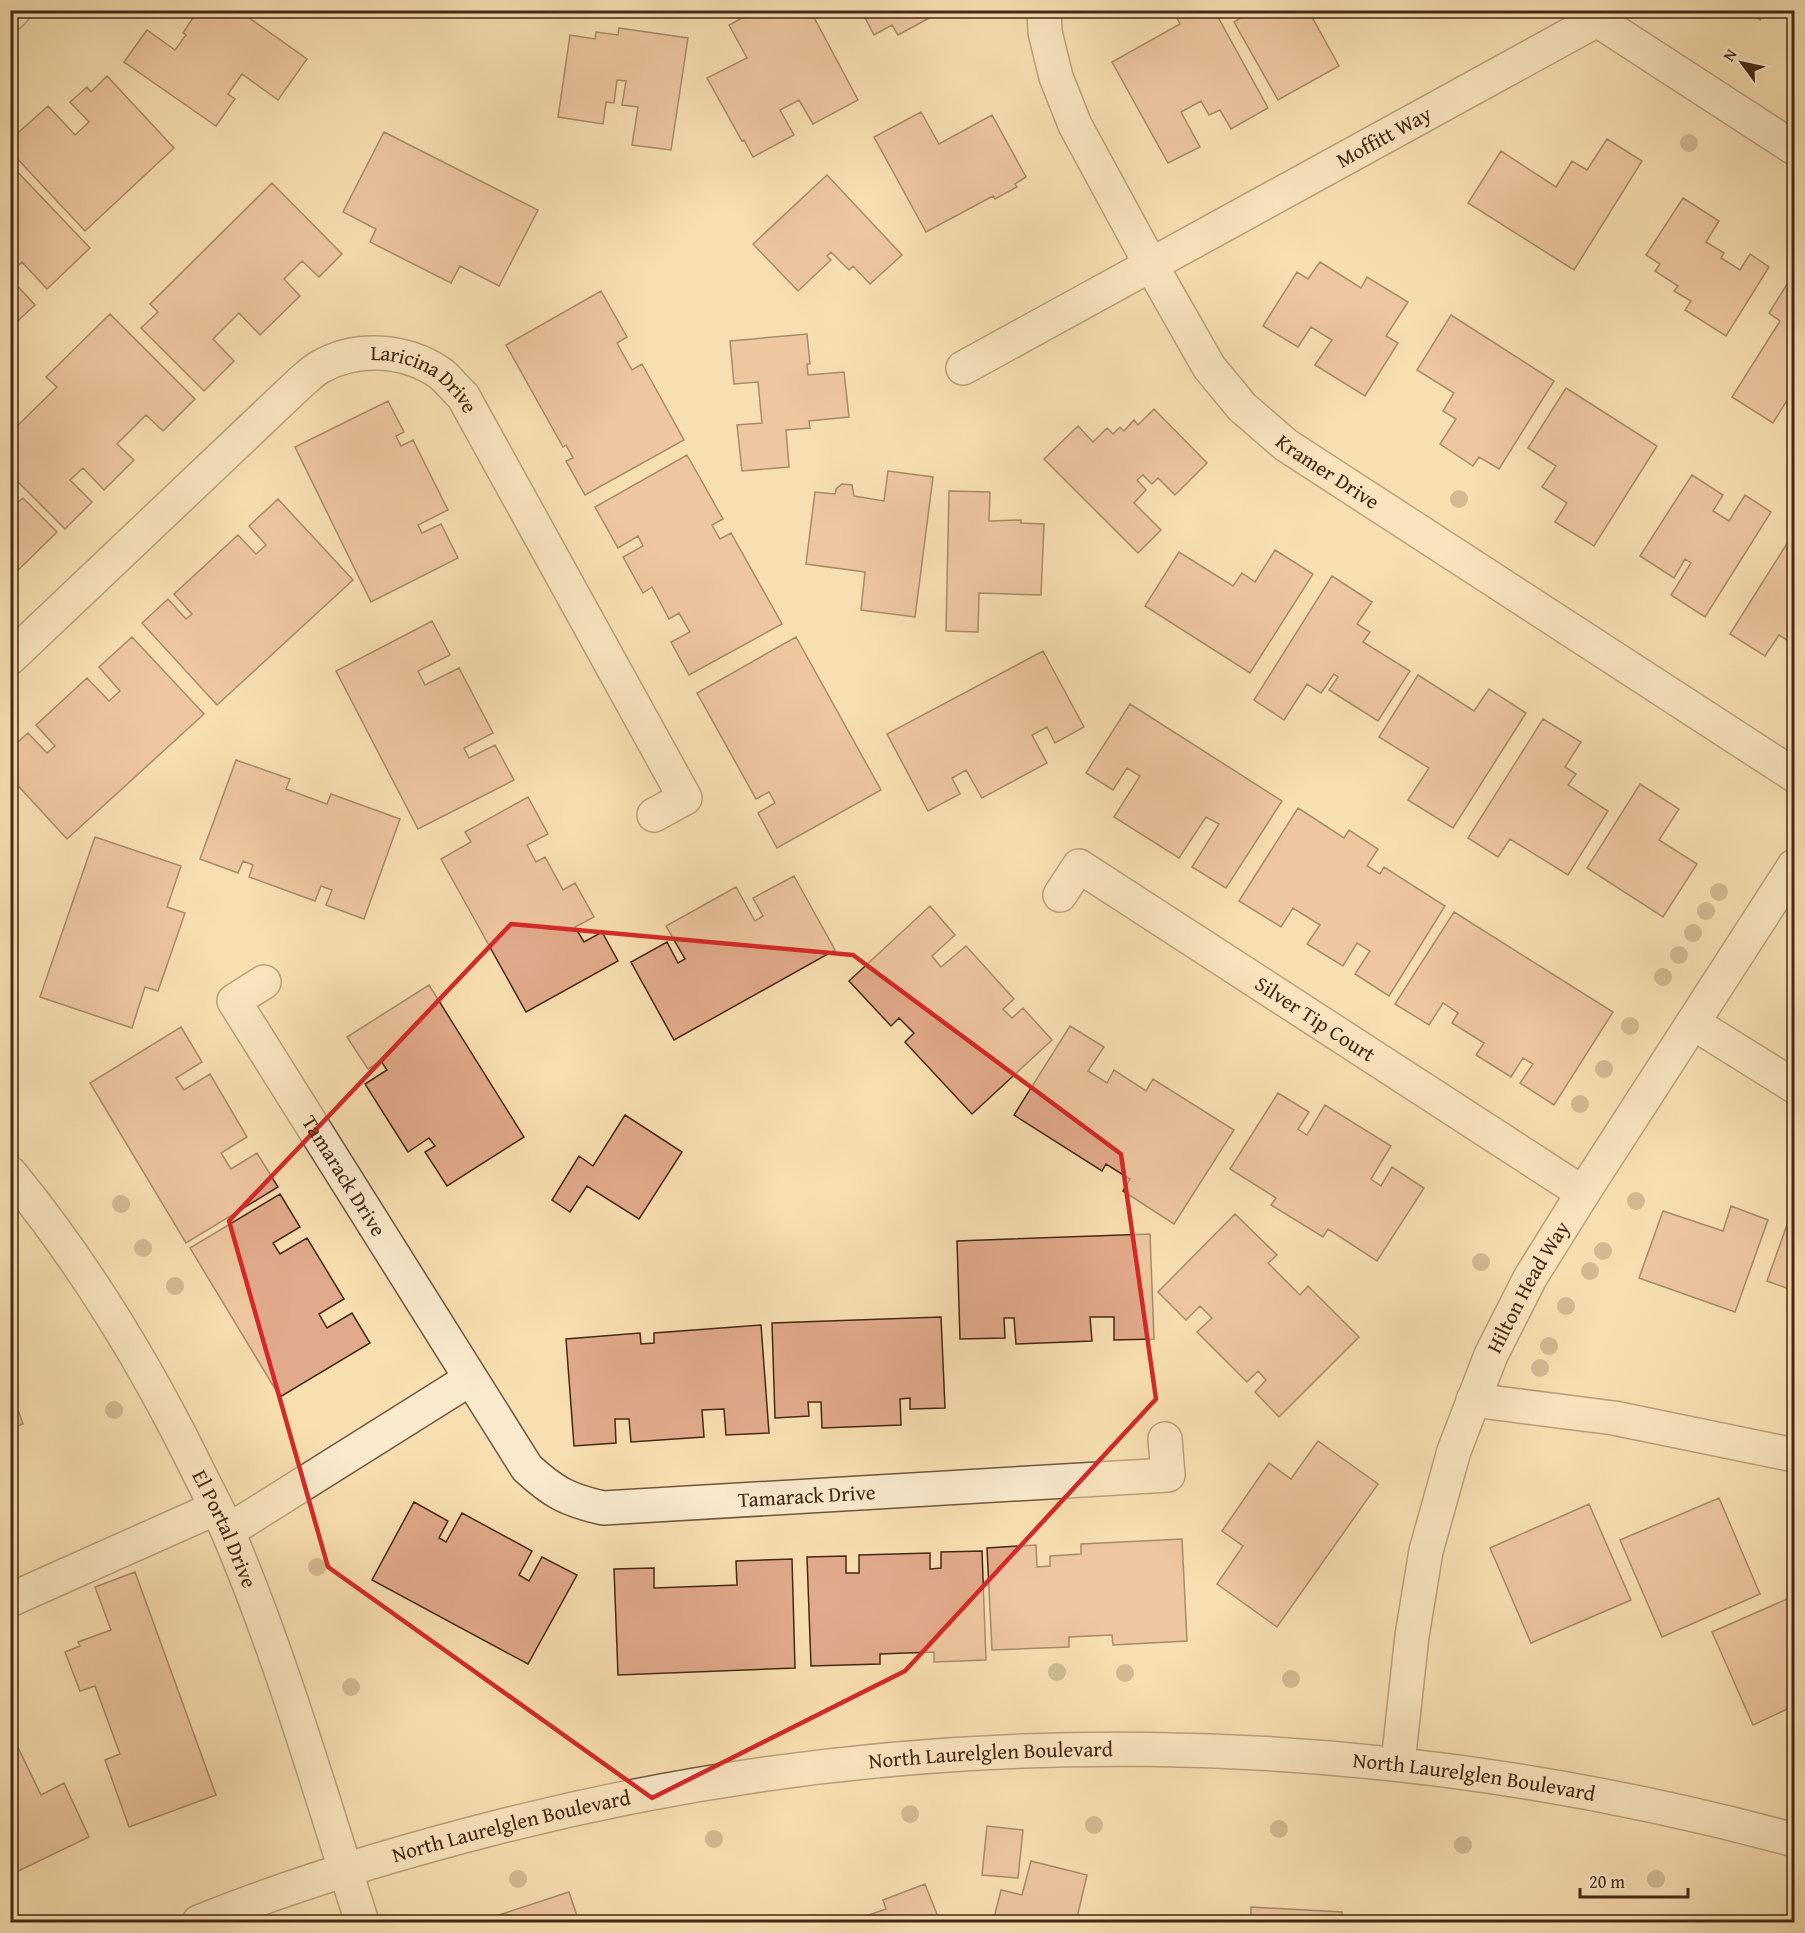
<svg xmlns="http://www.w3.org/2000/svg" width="1805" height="1933" font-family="'Gentium Book Plus',serif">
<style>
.building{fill:#e2aa8c;stroke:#452817;stroke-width:1.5}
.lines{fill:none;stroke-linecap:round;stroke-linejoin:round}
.minor-casing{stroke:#72563e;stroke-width:36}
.minor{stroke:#faeacd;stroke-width:33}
.tree{fill:#a68f6d}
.marked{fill:none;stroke:#d62828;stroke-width:4.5;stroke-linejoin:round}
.labels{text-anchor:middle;stroke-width:5;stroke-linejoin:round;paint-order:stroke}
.street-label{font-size:21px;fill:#452817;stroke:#faeacd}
</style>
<rect width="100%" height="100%" fill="#f8dfb2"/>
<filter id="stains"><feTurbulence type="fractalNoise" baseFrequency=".00333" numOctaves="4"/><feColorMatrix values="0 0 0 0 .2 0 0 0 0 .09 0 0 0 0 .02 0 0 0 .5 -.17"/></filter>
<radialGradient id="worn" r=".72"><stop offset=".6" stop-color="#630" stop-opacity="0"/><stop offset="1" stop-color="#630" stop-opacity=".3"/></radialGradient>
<path class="building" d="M198,10h40l69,49 -29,41 -36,-26 -14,20 7,5 -19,27 -92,-64 23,-32 28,20 11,-15 -3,-2z
M757,10h53l48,90 -45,24 -14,-24 -19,10 14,25 -41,22 -9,-17 -2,1 -35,-63 40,-20 -18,-33z
M861,10h83l-46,25 -6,-10 -18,10z
M1173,10h41l54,98 -37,21 -11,-19 -11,5 -8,-14 -20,11 19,35 -32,16 -56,-101 68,-38z
M1254,10h54l31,56 -61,34 -44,-78z
M1746,10h20l-6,10z
M619,28l69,10 -17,112 -39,-5 6,-38 -16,-2 4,-24 -9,-1 -3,23 -8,-1 -3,22 -45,-7 12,-82 25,4 1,-7 22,3z
M107,76l67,72 -89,83 -75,-80v-11l38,-34 27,29 14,-13 -19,-20 17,-15 4,5z
M921,112l18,32 53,-29 34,62 -11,7 2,3 -22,12 -2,-3 -67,36 -52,-95z
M384,132l154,78 -39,76 -39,-20 -9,17 -81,-41 6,-13 -33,-17z
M1607,139l35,22 -68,109 -106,-67 33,-52 55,36 16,-26 15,9z
M10,164l80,84 -43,41 -25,-27 -12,11z
M827,175l75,80 -32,29 -17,-18 -4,4 -18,-18 -4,4 4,4 -33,31 -45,-47z
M272,183l70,71 -23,23 -17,-16 -18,18 16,17 -40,39 -21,-22 -26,26 21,22 -30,30 -63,-63 17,-16 -8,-8z
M1683,198l36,23 -13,21 18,11 -3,5 19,12 10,-16 19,13 -43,69 -41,-26 6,-9 -17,-10 4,-5 -23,-15 5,-7 -14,-9z
M1320,262l41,26 6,-11 41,25 -22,34 12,7 -33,53 -50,-31 17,-25 -21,-13 -13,20 -35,-21 34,-54 11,7z
M1794,273v116l-21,34 -41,-26 48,-76 -11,-8z
M10,278l25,27 -25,23z
M601,291l26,46 -10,6 15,27 10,-6 42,76 -99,55 -19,-34 7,-3 -7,-13 -3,2 -57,-102z
M110,314l85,85 -32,32 -17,-16 -29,29 17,16 -30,30 -21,-22 -13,12 22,22 -27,27 -55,-55v-41l47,-46 -11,-10z
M1451,315l103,66 -55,88 -20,-12 -6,9 -33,-22 16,-25 -13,-8 11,-18 -37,-23z
M807,334l3,30h-3l1,11 36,-3 5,45 -40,4 1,7 -24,2 3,37 -47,4 -5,-46 25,-2 -4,-41 -24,2 -4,-43z
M1566,388l91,58 -63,100 -39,-24 12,-19 -25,-16 14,-21 -28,-18z
M388,401l16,31 -8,4 5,10 12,-6 35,70 -30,15 4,8 19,-9 17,34 -87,44 -76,-155z
M1154,409l53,54 -32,32 -17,-17 -6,6 -9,-9 -6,5 9,10 -12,13 27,27 -23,23 -94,-94 34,-33 15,16 14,-14 6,6 7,-7 4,4 10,-11 4,5z
M687,455l36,64 -11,6 8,14 11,-6 51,91 -93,51 -18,-33 19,-10 -11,-19 -10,6 -17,-32 -9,6 -20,-36 20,-11 -5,-10 -20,12 -23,-41z
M888,471l45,6 -18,140 -54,-7 4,-38 -59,-8 9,-72 20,2 1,-5 6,-5 10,1 2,11 30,5z
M1692,475l31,20 -10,16 16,10 16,-26 26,17 -66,105 -34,-22 20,-32 -6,-4 -11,19 -34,-22z
M949,491l41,1 -1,29 32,-1v3l23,1 -3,71 -62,-2 -1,39 -32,-1z
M10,494l8,8 5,-4 34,34 -47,46z
M278,499l75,81 -136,125 -75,-82 26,-24 18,20 6,-5 -18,-20 64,-59 18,19 10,-9 -17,-19z
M1788,542l6,4v90l-4,6 -11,-7 -14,21 -35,-22z
M1275,550l38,24 -63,99 -105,-67 34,-54 54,34 9,-13 13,9z
M1332,576l40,26 -15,22 13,8 -7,10 47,29 -32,50 -49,-31 9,-13 -4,-3 -13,19 -14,-9 -23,36 -30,-20z
M432,621l18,34 -32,16 7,14 34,-17 34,65 -29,15 5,10 26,-13 19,35 -96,49 -82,-158z
M132,637l72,77 -137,125 -57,-62v-28l18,-16 19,20 8,-7 -19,-21 51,-47 22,23 11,-10 -21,-24z
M796,637l85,153 -104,58 -19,-35 17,-10 -6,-11 -13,7 -59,-106z
M1043,651l41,76 -29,16 -8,-16 -15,8 15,28 -65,35 -16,-28 -14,8 8,16 -32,17 -41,-77z
M1418,675l56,36 15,-22 37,24 -73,115 -45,-28 21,-32 -50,-31z
M1130,704l152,97 -56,87 -34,-21 27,-43 -13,-7 -27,41 -65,-41 26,-41 -13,-8 -14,22 -27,-17z
M1543,719l38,23 -16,25 11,7 -8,11 40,26 -40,64 -58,-36 -12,18 -30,-19z
M236,760l54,19 -4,10 41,15 4,-10 69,25 -36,100 -38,-14 6,-15 -11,-4 -6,15 -66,-24 4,-12 -10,-4 -5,12 -38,-14z
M1640,784l39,25 -20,31 38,24 -34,53 -76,-49z
M528,797l20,37 -21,11 9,17 9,-5 18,33 12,-7 19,34 -19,10 9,15 18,-10 16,29 -92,51 -85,-153 30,-17 -6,-10z
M1298,808l46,30 5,-8 29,19 -11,17 13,8 4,-7 61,39 -56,90 -34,-22 15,-23 -13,-8 -14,23 -36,-22 13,-19 -27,-17 -12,19 -42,-26z
M95,837l86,29 -14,41 18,6 -27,78 -13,-4 -13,41 -92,-31z
M794,876l41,74 -161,90 -43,-78 36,-20 11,21 7,-4 -19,-33 70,-39 19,34 8,-5 -10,-18z
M930,906l25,29 -23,21 9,11 25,-21 48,53 -11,10 9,9 11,-10 29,32 -80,74 -67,-72 9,-9 -15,-15 -8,8 -42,-45z
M1454,912l159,100 -59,93 -34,-22 13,-19 -10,-6 -12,19 -35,-22 8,-12 -32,-20 6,-10 -15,-10 -14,22 -34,-21z
M429,985l95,152 -77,49 -22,-34 10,-6 -6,-8 -21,14 -43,-68 22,-14 -6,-9 -13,8 -21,-32z
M1070,1026l34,21 -16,24 19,12 7,-13 32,21 7,-12 81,51 -60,94 -51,-33 7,-12 -24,-15 -4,7 -88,-56z
M181,1027l21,35 -26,16 8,12 26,-16 37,63 -26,16 10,16 26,-16 21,34 -92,56 -96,-160z
M1278,1093l31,19 -11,17 9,6 18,-30 66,41 -20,33 10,7 11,-19 32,21 -47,73 -49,-32 -5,8 -52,-32 5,-7 -46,-29z
M625,1115l57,37 -43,67 -52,-33 -17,26 -18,-12 27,-44 14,10z
M280,1194l20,33 -27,16 7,11 27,-16 37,61 -25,15 8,14 25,-15 18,30 -90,54 -90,-149z
M1794,1205v86l-27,-10z
M1731,1206l37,14 -33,92 -96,-34 24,-67 60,20z
M1235,1214l42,41 -9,8 32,32 8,-9 51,51 -80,80 -24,-25 11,-12 -8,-9 -11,11 -50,-50 15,-14 -12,-12 -14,14 -28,-28z
M1150,1234l4,105 -40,1v-23h-24l2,24 -76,3 -2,-26h-10l1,20 -45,1 -3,-98z
M941,1317l4,91 -35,1v-11l-10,1 1,26 -79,3 -1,-26h-13l1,14 -34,2 -3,-95z
M761,1325l8,108 -43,2 -2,-26 -22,1 2,27 -73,5 -2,-23h-14l1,24 -42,3 -8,-107 74,-6 1,11 13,-1v-10z
M10,1388l13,36 -13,4z
M1318,1441l60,43 -101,143 -60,-43 26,-38 -21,-15 47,-68 22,16z
M1719,1498l41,96 -98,43 -42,-97z
M414,1502l34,19 -9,17 7,4 16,-29 70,38 -13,24 10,6 13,-24 35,18 -49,89 -156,-84z
M1589,1504l42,96 -100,43 -41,-95z
M1182,1539l5,102 -74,4 -1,-10 -43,2v10l-77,3 -5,-102 49,-3 1,22 13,-1v-10l31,-2v-10z
M982,1551l4,109 -52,2v-10l-54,2v10l-69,2 -4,-109 39,-1v17h13v-18l71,-2v16l11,-1v-16z
M792,1559l3,109 -177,7 -4,-106 40,-1v20l83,-3 -1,-24z
M135,1572l81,223 -87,32 -24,-67 15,-6 -25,-68 -15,5 -15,-39 15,-6 -2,-4 33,-12 -16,-43z
M1794,1596v110l-41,19 -41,-93z
M10,1731l31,64 23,-12 25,54 -79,38z
M987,1826l36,4 -5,48 -36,-3z
M1031,1861l56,14 -11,47h-83l8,-32 21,5z
M925,1884l15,38h-91l37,-13 -3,-9z
M569,1892l10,30h-84l-2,-5z
M1251,1907l91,5v10h-91z
M1156,1916l44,1v5h-79v-2l35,1z"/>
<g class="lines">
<defs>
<g id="minor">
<path id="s1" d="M1044,10l1,22 11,45 19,48 76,140 58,102 33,40 44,38 508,330"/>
<path d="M10,14l4,-4"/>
<path id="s2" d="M963,368l634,-348 197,128"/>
<path id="s3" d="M10,658l291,-276c6,-5 12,-11 19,-15 36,-21 85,-18 120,6 8,6 15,16 23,23l222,402 -31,17"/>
<path id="s4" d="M1060,895l19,-29 504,327"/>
<path id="s5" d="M264,982l-30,19 293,467c27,25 41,32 76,40l565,-33 -3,-36"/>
<path d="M1693,1023l101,63"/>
<path id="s6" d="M10,1173c73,89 133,187 184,290 11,23 24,46 34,69 54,127 92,260 134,390"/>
<path d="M1473,1400l141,18 180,37"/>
<path d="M228,1531l242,-152"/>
<path d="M10,1600l206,-92"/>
<path id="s7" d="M1398,1763l14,-127 14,-85 28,-100 37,-96 39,-77 53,-85 211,-327"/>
<path id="s8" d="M199,1922c98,-40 201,-70 303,-96 426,-108 869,-101 1292,14"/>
</g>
</defs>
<use href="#minor" class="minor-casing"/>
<use href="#minor" class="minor"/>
</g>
<g class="tree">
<circle cx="1689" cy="143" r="9"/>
<circle cx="1459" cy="499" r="9"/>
<circle cx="1719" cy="892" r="9"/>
<circle cx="1706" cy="911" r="9"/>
<circle cx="1693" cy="933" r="9"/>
<circle cx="1679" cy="955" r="9"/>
<circle cx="1663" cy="977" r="9"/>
<circle cx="1630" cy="1026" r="9"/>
<circle cx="1604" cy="1069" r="9"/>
<circle cx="1580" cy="1104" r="9"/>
<circle cx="1636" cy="1201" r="9"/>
<circle cx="121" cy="1204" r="9"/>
<circle cx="143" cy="1248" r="9"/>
<circle cx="1603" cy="1251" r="9"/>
<circle cx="1481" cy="1262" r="9"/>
<circle cx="1590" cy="1271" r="9"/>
<circle cx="175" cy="1286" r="9"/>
<circle cx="1566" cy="1306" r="9"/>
<circle cx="1549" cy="1346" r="9"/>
<circle cx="1540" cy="1368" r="9"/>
<circle cx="114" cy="1410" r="9"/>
<circle cx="317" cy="1567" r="9"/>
<circle cx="1057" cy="1672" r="9"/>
<circle cx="1125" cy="1673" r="9"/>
<circle cx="1291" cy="1679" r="9"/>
<circle cx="351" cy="1687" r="9"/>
<circle cx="910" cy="1814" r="9"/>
<circle cx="1094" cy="1825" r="9"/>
<circle cx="1279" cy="1829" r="9"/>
<circle cx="714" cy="1839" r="9"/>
<circle cx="1463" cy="1845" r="9"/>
<circle cx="518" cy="1879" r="9"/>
<circle cx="1656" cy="1879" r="9"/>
</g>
<path d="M0 0H1805V1933H0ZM511,924l342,31 268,199 35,245 -251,272 -253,127 -324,-231 -99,-346z" fill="#f8dfb2" fill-opacity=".55" fill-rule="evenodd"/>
<path class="marked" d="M511,924l342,31 268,199 35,245 -251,272 -253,127 -324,-231 -99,-346z"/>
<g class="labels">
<g class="street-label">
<text dy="7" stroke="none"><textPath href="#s2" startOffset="480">Moffitt Way</textPath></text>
<text dy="7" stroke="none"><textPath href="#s3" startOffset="540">Laricina Drive</textPath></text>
<text dy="7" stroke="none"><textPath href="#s1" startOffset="556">Kramer Drive</textPath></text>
<text dy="7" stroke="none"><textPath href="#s4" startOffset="316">Silver Tip Court</textPath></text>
<text dy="7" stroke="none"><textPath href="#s5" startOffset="242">Tamarack Drive</textPath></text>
<text dy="7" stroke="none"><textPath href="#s7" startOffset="498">Hilton Head Way</textPath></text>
<text dy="7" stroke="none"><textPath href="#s5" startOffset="878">Tamarack Drive</textPath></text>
<text dy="7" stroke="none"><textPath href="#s6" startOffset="417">El Portal Drive</textPath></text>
<text dy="7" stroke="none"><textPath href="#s8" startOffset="813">North Laurelglen Boulevard</textPath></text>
<text dy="7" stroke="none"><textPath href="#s8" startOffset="1298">North Laurelglen Boulevard</textPath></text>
<text dy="7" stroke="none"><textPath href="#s8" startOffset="327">North Laurelglen Boulevard</textPath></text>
</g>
</g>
<rect width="1805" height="1933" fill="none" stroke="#f8dfb2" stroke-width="36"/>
<rect x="12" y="12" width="1781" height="1909" fill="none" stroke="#452817" stroke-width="3"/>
<rect x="18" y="18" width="1769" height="1897" fill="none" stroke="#452817" stroke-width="1.5"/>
<g transform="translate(1742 63) rotate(303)" stroke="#faeacd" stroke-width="4.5" paint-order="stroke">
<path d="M0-4.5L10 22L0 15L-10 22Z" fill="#452817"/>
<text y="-9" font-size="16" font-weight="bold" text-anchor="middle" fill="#452817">N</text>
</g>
<path d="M1580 1888v9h108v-9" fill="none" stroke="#452817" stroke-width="3"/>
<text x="1589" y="1888" font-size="18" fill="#452817" stroke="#faeacd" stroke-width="4.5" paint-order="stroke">20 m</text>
<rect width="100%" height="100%" filter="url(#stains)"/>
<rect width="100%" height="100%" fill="url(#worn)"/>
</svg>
